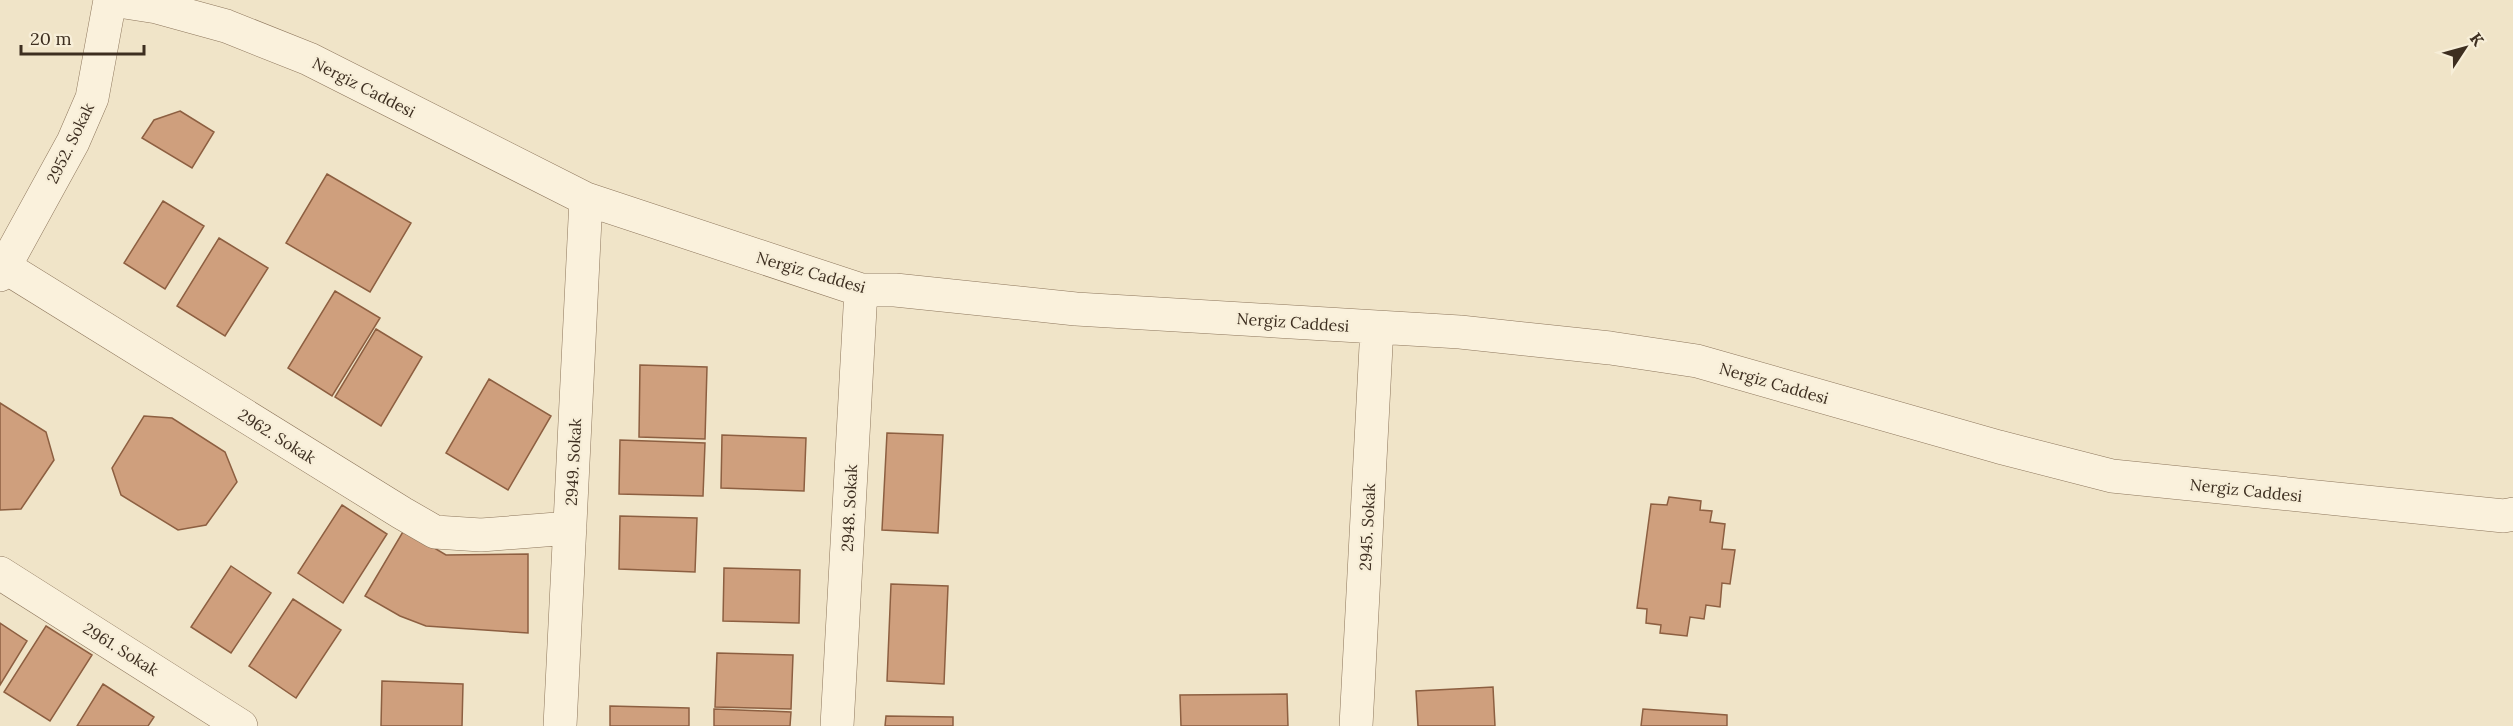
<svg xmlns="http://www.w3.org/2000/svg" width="2513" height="726" font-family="Lora,serif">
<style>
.building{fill:#cf9f7d;stroke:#8d5f41;stroke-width:1.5}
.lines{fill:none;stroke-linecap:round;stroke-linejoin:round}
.minor-casing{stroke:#8d765c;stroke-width:34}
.minor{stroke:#faf1dc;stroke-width:33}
.labels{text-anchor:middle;stroke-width:4.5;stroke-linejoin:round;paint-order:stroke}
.street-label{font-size:16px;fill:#3d2e20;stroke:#f7eed8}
</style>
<rect width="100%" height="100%" fill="#f0e4c8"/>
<path class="building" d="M180,111l34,21 -22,36 -50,-30 12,-18z
M327,174l84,49 -41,69 -84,-49z
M163,201l41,25 -39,63 -41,-26z
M219,238l49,30 -43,68 -48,-30z
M335,291l45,27 -48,78 -44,-28z
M376,329l46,28 -41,69 -46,-29z
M640,365l67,2 -2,72 -66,-2z
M489,379l62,37 -43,74 -62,-37z
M0,403l46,29 8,28 -33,49 -21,1z
M144,416l28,2 53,34 12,30 -31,43 -28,5 -57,-35 -9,-27z
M887,433l56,2 -5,98 -56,-3z
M722,435l84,3 -2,53 -83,-3z
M620,440l85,3 -2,53 -84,-2z
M1669,497l32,4 -1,9 12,1 -2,11 15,2 -3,25 13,1 -5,34 -8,-1 -2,24 -14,-2 -2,14 -14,-2 -3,19 -27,-3 1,-8 -15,-2 1,-14 -10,-1 14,-104 16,1z
M342,505l45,29 -44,69 -45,-30z
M620,516l77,2 -2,54 -76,-3z
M404,530l42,25 82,-1v79l-102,-7 -26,-10 -35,-20z
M231,566l40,27 -40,60 -40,-26z
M724,568l76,2 -1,53 -76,-2z
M891,584l57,2 -4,98 -57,-3z
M293,599l48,31 -45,68 -47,-32z
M0,623l27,18 -27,44z
M46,626l46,29 -42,66 -46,-29z
M717,653l76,2 -2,54 -76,-2z
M382,681l81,3 -1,42h-81z
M103,684l51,33 -6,9h-71z
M1493,687l2,39h-77l-2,-35z
M1287,694l1,32h-107l-1,-31z
M610,706l79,2v18h-79z
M714,709l77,3 -1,14h-76z
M1643,709l84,6v11h-86z
M886,716l67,1v9h-68z"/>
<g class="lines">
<defs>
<path id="minor" d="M112,0l45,7 69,19 83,33 277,140 275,91h34l181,19 384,23 150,16 87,13 302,86 113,29 392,40 9,-2
M5,267l397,246 33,19 46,3 89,-7
M0,275l73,-133 19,-44 18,-98
M0,573l241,153
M560,726l26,-527
M837,726l24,-436
M1356,726l21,-399"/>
</defs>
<use href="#minor" class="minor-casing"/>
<use href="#minor" class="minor"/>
</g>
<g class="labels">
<g class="street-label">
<text transform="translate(364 87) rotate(27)" y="6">Nergiz Caddesi</text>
<text transform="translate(70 143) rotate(-64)" y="6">2952. Sokak</text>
<text transform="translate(811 272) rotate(16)" y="6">Nergiz Caddesi</text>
<text transform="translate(1293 322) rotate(4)" y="6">Nergiz Caddesi</text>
<text transform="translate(1774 383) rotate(16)" y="6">Nergiz Caddesi</text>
<text transform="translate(277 436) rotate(32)" y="6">2962. Sokak</text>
<text transform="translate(573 462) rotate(-87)" y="6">2949. Sokak</text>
<text transform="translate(2246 490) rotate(6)" y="6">Nergiz Caddesi</text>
<text transform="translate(849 508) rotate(-87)" y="6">2948. Sokak</text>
<text transform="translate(1367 527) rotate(-87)" y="6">2945. Sokak</text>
<text transform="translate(121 649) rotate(32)" y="6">2961. Sokak</text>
</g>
</g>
<g transform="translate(2465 48) rotate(54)" stroke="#f7eed8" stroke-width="4.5" paint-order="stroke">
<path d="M0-4.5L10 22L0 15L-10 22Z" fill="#3d2e20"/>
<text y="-9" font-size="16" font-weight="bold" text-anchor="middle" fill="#3d2e20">K</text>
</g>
<path d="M21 45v9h123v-9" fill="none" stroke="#3d2e20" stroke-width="3"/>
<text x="30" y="45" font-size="18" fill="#3d2e20" stroke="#f7eed8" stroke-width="4.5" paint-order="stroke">20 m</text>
</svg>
